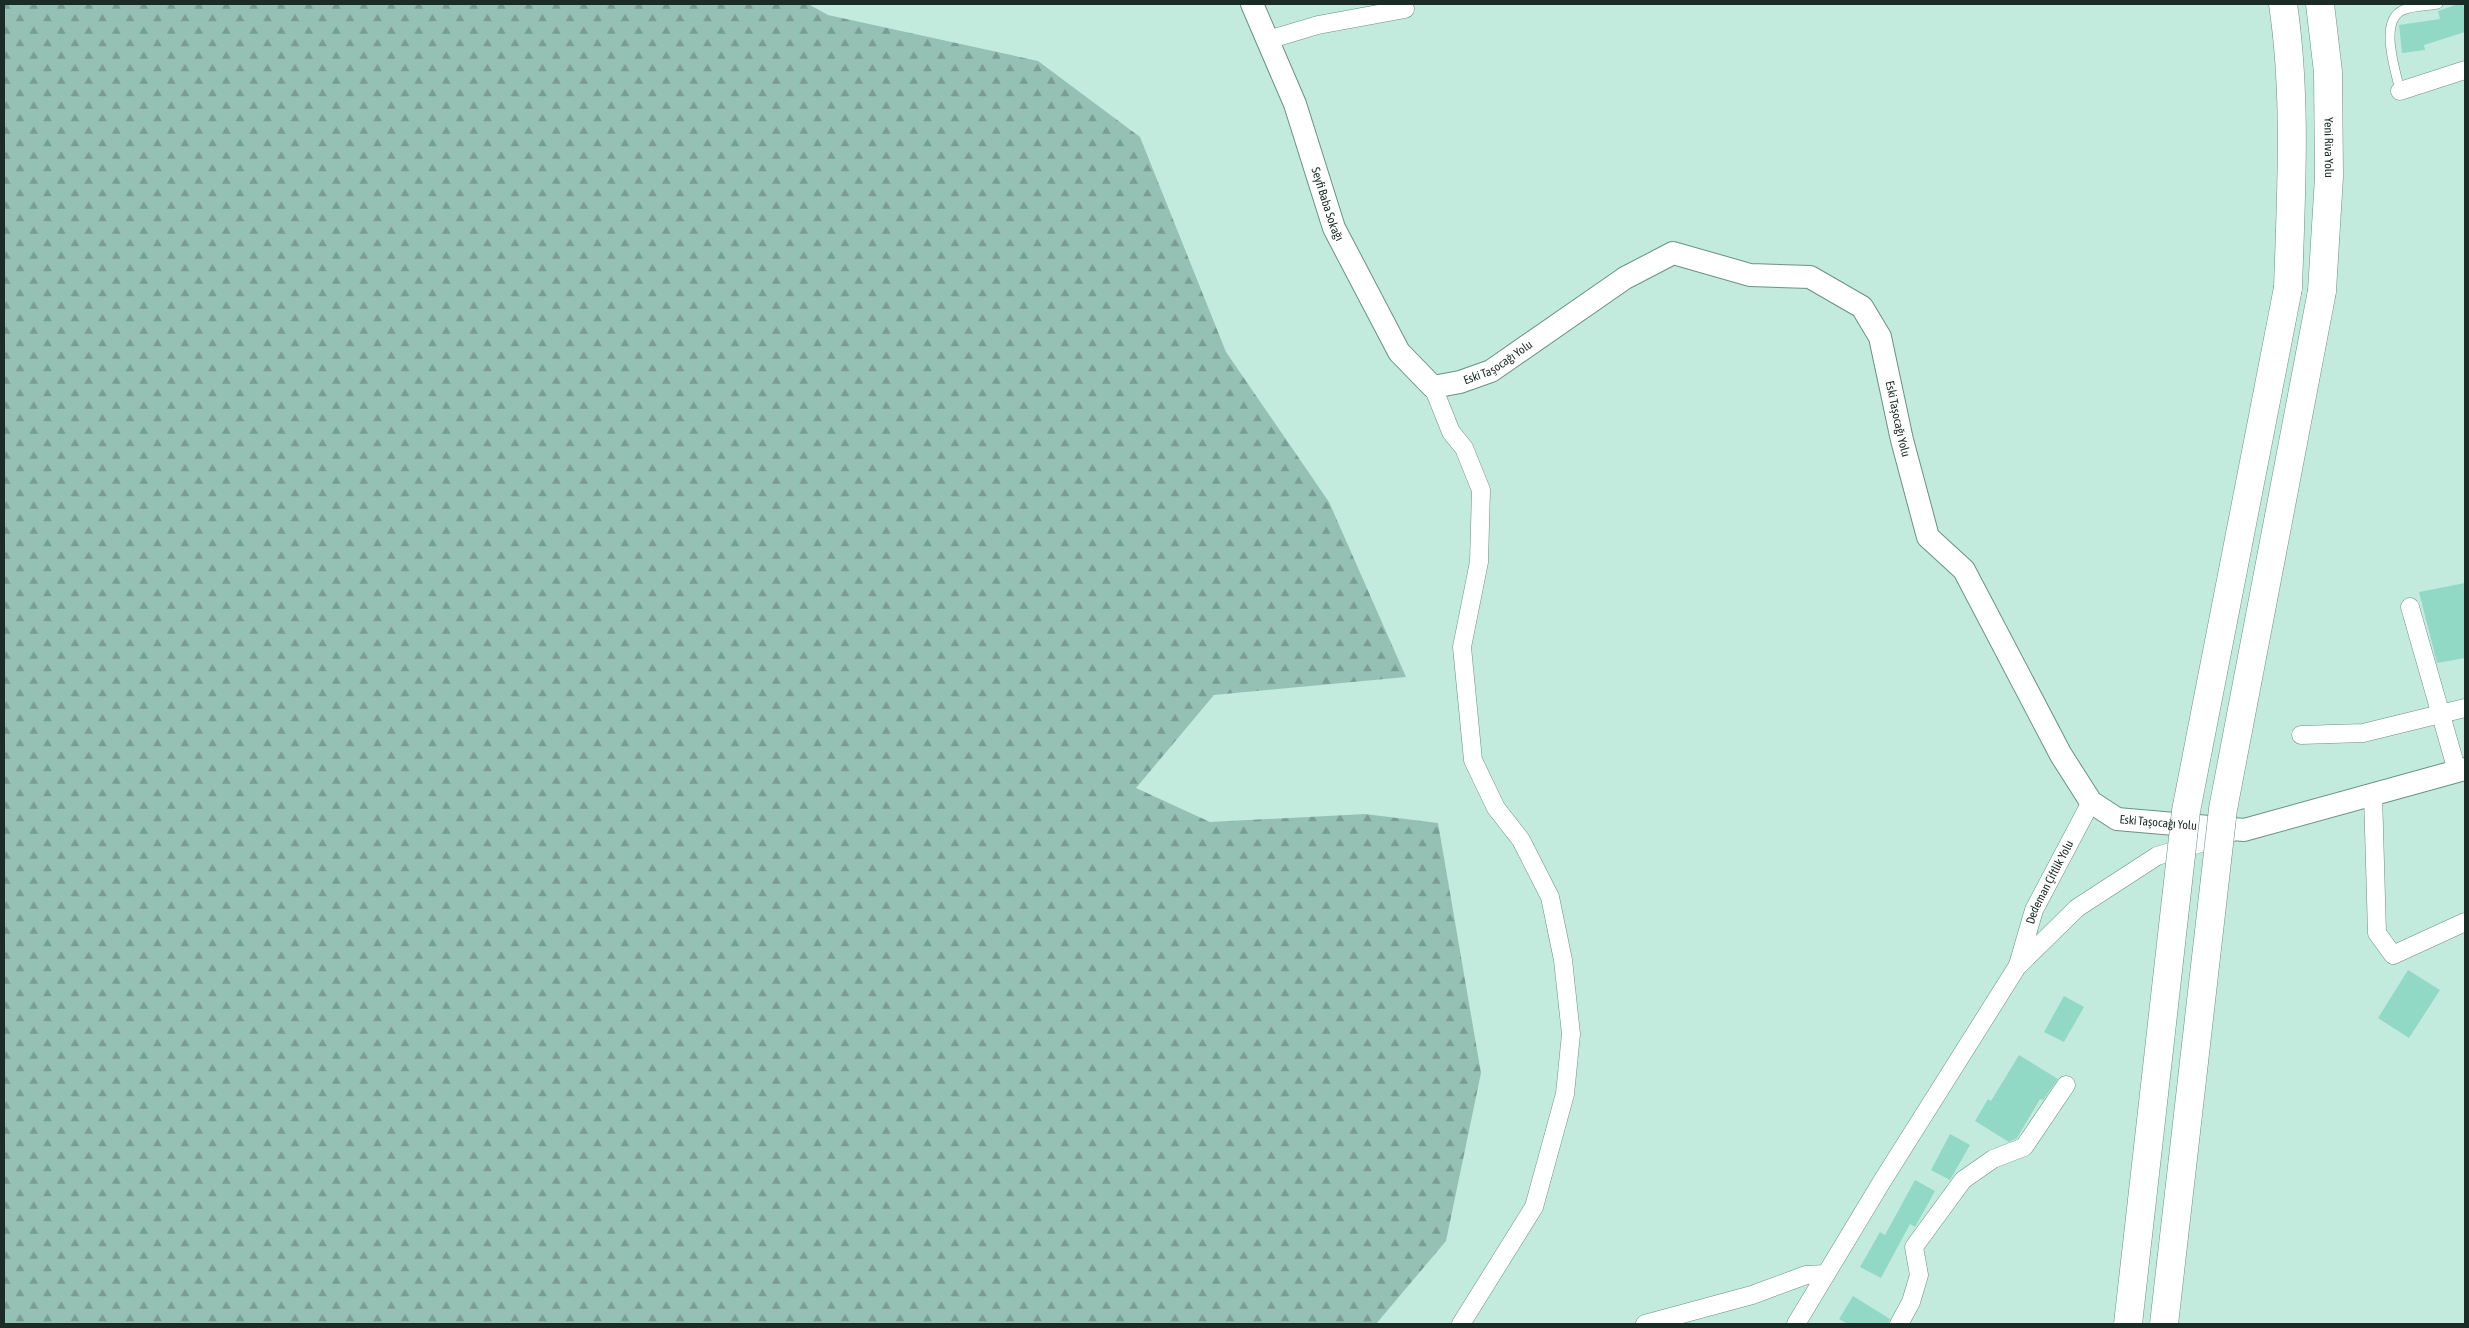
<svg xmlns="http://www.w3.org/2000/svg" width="2469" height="1328" font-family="'Asap Condensed',sans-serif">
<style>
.forest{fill:url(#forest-firs)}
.building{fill:#91d9c5}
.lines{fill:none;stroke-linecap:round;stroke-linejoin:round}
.service-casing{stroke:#6a9186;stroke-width:10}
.minor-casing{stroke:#6a9186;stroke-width:19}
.tertiary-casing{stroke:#6a9186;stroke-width:24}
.trunk-casing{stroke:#6a9186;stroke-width:29}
.service{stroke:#fff;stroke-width:9}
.minor{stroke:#fff;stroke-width:18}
.tertiary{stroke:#fff;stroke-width:22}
.trunk{stroke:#fff;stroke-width:28}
.trunk-bridge-casing{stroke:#6a9186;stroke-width:29;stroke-linecap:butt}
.trunk-bridge{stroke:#fff;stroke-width:28}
.labels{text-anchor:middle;stroke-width:4;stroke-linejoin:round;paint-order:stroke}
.street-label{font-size:12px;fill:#1b2b26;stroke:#cff8ec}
</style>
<defs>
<pattern id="forest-firs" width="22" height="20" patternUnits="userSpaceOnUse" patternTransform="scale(1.25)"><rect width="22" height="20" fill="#95c1b4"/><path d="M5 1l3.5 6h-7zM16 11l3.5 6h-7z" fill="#799d92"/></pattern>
</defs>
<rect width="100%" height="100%" fill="#c2ebde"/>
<path class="forest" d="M4,4h804l20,11 210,46 102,76 86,215 103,150 77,175 -192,18 -78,93 74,34 155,-8 73,9 43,250 -35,168 -70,83h-1372z"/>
<path class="building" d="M2458,4h5l2,8v20l-41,13 1,5 -23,3 -3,-28 41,-6 -2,-8z
M2465,583v75l-28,5 -18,-71z
M2408,970l32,20 -31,48 -31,-20z
M2064,996l20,11 -20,35 -20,-10z
M2019,1055l39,24 -15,21 -3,-1 -23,39 -8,4 -34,-21 13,-22 3,2z
M1950,1134l20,11 -20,35 -19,-10z
M1915,1180l20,11 -20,36 -5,-3 -29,54 -21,-11 20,-35 5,3z
M1853,1296l37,23 -2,5h-40l-9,-5z"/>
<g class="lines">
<defs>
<path id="service" d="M2400,91c-4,-20 -22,-70 3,-81 10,-4 24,-4 35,-6"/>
<g id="minor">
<path d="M1268,40l50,-15 87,-16"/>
<path d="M2400,91l65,-21"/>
<path d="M1433,387l18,45 13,16 17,42 -2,72 -17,85 11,113 23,48 25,32 29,57 13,63 8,74 -6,60 -31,113 -73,117"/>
<path d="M2410,607l47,164"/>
<path d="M2301,735l62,-2 102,-25"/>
<path d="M2373,794l4,139 16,22 72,-33"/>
<path id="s1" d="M2018,965l16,-55 57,-108"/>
<path d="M1645,1324l107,-29 54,-20 20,-1"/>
<path d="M1796,1324l85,-141 136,-216 60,-59 80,-52 71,-21"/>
<path d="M1899,1324l12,-22 8,-27 -5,-28 49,-67 30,-21 31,-12 42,-62"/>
</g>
<g id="tertiary">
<path id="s2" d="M1252,4l43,100 39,124 65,124 34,35 27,-5 31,-11 134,-93 48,-25 77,22 60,2 52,30 18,30 22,103 26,97 36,33 97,185 30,47 26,17 127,11 221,-61"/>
</g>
<g id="trunk">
<path d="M2283,4c14,94 8,190 5,284"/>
<path id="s3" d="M2320,4l8,68 1,105 -7,114"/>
</g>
</defs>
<use href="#service" class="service-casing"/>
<use href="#minor" class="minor-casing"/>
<use href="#tertiary" class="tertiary-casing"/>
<use href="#trunk" class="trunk-casing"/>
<use href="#service" class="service"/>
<use href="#minor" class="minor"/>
<use href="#tertiary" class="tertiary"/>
<use href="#trunk" class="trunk"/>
<defs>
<path id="trunk-bridge" d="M2128,1324l58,-513 102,-523
M2164,1324l59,-515 99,-518"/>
</defs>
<use href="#trunk-bridge" class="trunk-bridge-casing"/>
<use href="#trunk-bridge" class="trunk-bridge"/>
</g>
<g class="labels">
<g class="street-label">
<text dy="4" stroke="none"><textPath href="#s3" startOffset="144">Yeni Riva Yolu</textPath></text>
<text dy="4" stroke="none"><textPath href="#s2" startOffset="214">Seyfi Baba Sokağı</textPath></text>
<text dy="4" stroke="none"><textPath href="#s2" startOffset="498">Eski Taşocağı Yolu</textPath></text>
<text dy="4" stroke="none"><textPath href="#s2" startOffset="1024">Eski Taşocağı Yolu</textPath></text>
<text dy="4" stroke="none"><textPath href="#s2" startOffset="1532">Eski Taşocağı Yolu</textPath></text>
<text dy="4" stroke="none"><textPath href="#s1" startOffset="89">Dedeman Çiftlik Yolu</textPath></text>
</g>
</g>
<rect width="2469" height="1328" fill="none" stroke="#1b2b26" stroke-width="10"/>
</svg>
